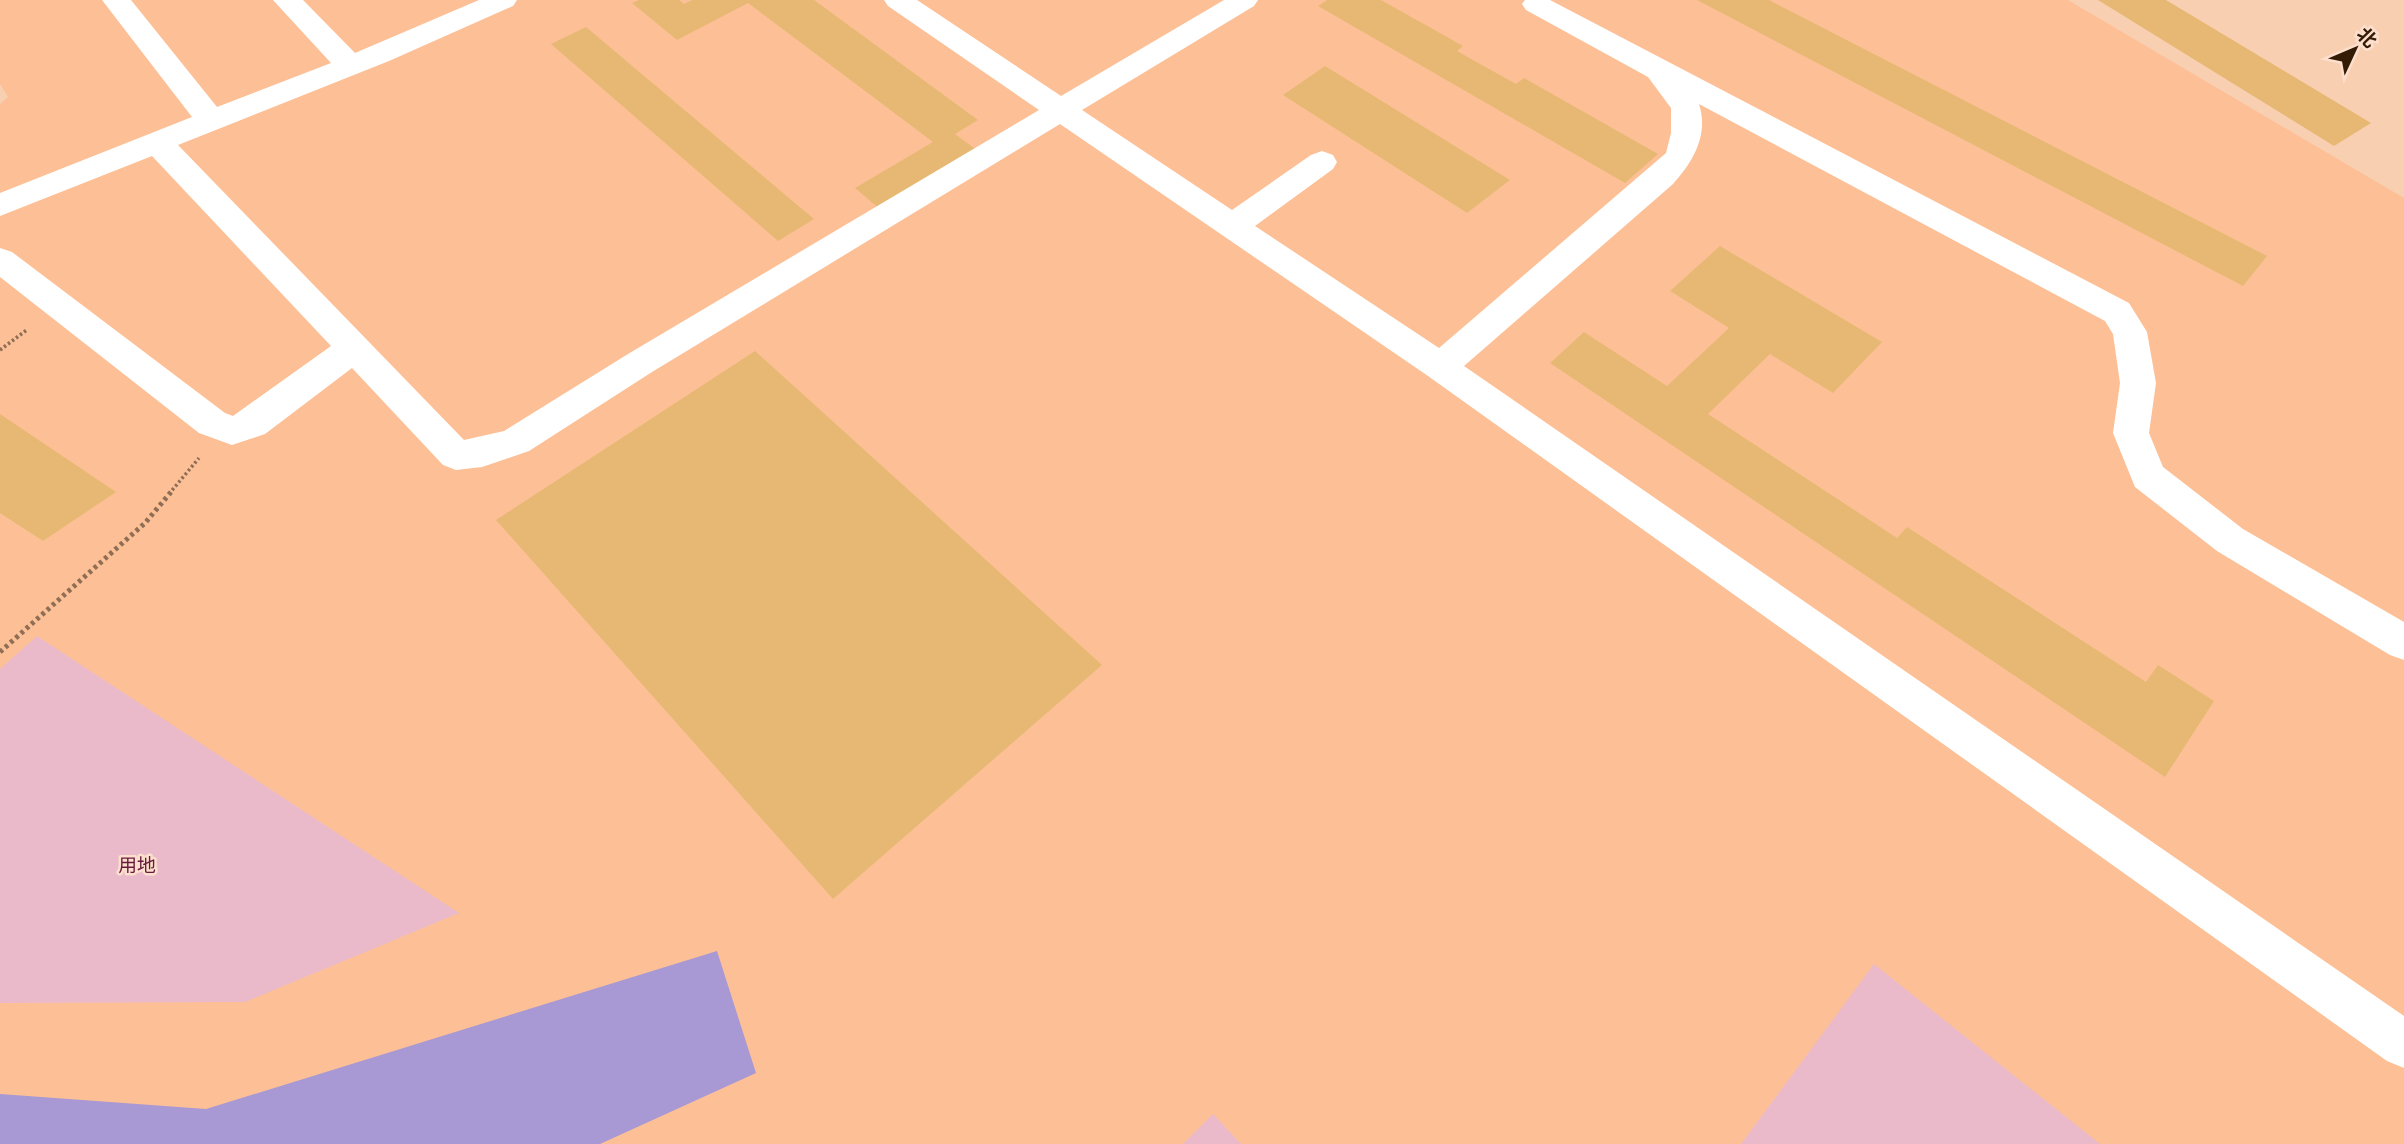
<svg xmlns="http://www.w3.org/2000/svg" width="2404" height="1144" font-family="'DejaVu Sans','Noto Sans SC',sans-serif">
<style>
.built{fill:#fdc096}
.green{fill:#eabaca}
.water{fill:#a898d3}
.building{fill:#e7b873}
.lines{fill:none;stroke-linecap:round;stroke-linejoin:round}
.path-far1{stroke:#8f6e55;stroke-width:3.5;stroke-dasharray:2.5 2.5;stroke-linecap:butt}
.path{stroke:#8f6e55;stroke-width:5;stroke-dasharray:3.5 3.5;stroke-linecap:butt}
.minor{fill:#fff;fill-rule:evenodd}
.labels{text-anchor:middle;stroke-width:5;stroke-linejoin:round;paint-order:stroke}
.park-label{font-size:19px;fill:#68193e;stroke:#fcdfcc}
</style>
<rect width="100%" height="100%" fill="#f9cfb2"/>
<path class="built" d="M0,0h2068l336,198v946h-2404v-1040l8,-7 -8,-13z"/>
<path class="green" d="M37,636l422,277 -214,89 -245,1v-334z
M1874,964l226,180h-359z
M1213,1114l28,30h-58z"/>
<path class="water" d="M717,951l39,122 -156,71h-600v-50l206,15z"/>
<path class="building" d="M639,0h40l5,4 8,-4h122l164,120 -23,14 23,17 -97,59 -26,-22 78,-46 -185,-139 -71,37 -45,-37z
M1327,0h54l82,46 -6,5 59,33 8,-6 134,76 -33,29 -307,-177z
M1697,0h72l498,256 -24,30z
M2098,0h68l205,123 -37,23z
M586,27l228,192 -36,22 -227,-197z
M1325,66l185,114 -43,33 -184,-118z
M1720,246l162,96 -49,51 -63,-39 -62,60 189,124 10,-11 239,155 12,-17 56,36 -49,76 -615,-414 34,-31 83,54 62,-58 -59,-37z
M755,351l347,314 -269,234 -337,-379z
M0,414l116,78 -73,49 -43,-28z"/>
<g class="lines">
<path class="path-far1" d="M0,350l28,-21
M169,494l30,-36"/>
<path class="path" d="M0,652l145,-129 26,-31"/>
<path class="minor" d="M102,0h29l86,107 114,-44 -58,-63h30l52,53 124,-53h38l-4,6 -124,55 -211,84 286,295 40,-9 124,-77 411,-244 -151,-104 -4,-6h33l144,96 163,-96h34l-4,6 -172,104 150,100 79,-55 11,-4 11,4 4,7 -4,7 -78,57 184,122 227,-195 5,-20v-25l-23,-31 -122,-67 -4,-6 3,-4h25l579,303 18,29 9,51 -7,50 14,34 80,62 161,93v38l-14,-5 -173,-104 -82,-64 -22,-54 7,-50 -7,-49 -8,-13 -406,-217c10,31 -6,58 -26,80l-209,182 940,650v52l-17,-7 -959,-685 -368,-252 -408,248 -123,79 -47,16 -26,3 -13,-5 -91,-97 -87,66 -33,11 -33,-12 -199,-156v-29l12,4 213,161 8,3 98,-70 -179,-190 -152,60v-23l192,-76z"/>
</g>
<g class="labels">
<g class="park-label">
<text x="137" y="872">用地</text>
</g>
</g>
<g transform="translate(2355 49) rotate(46)" stroke="#fcdfcc" stroke-width="5" paint-order="stroke">
<path d="M0-5L12 26L0 18L-12 26Z" fill="#341b06"/>
<text y="-10" font-size="19" font-weight="bold" text-anchor="middle" fill="#341b06">北</text>
</g>
</svg>
